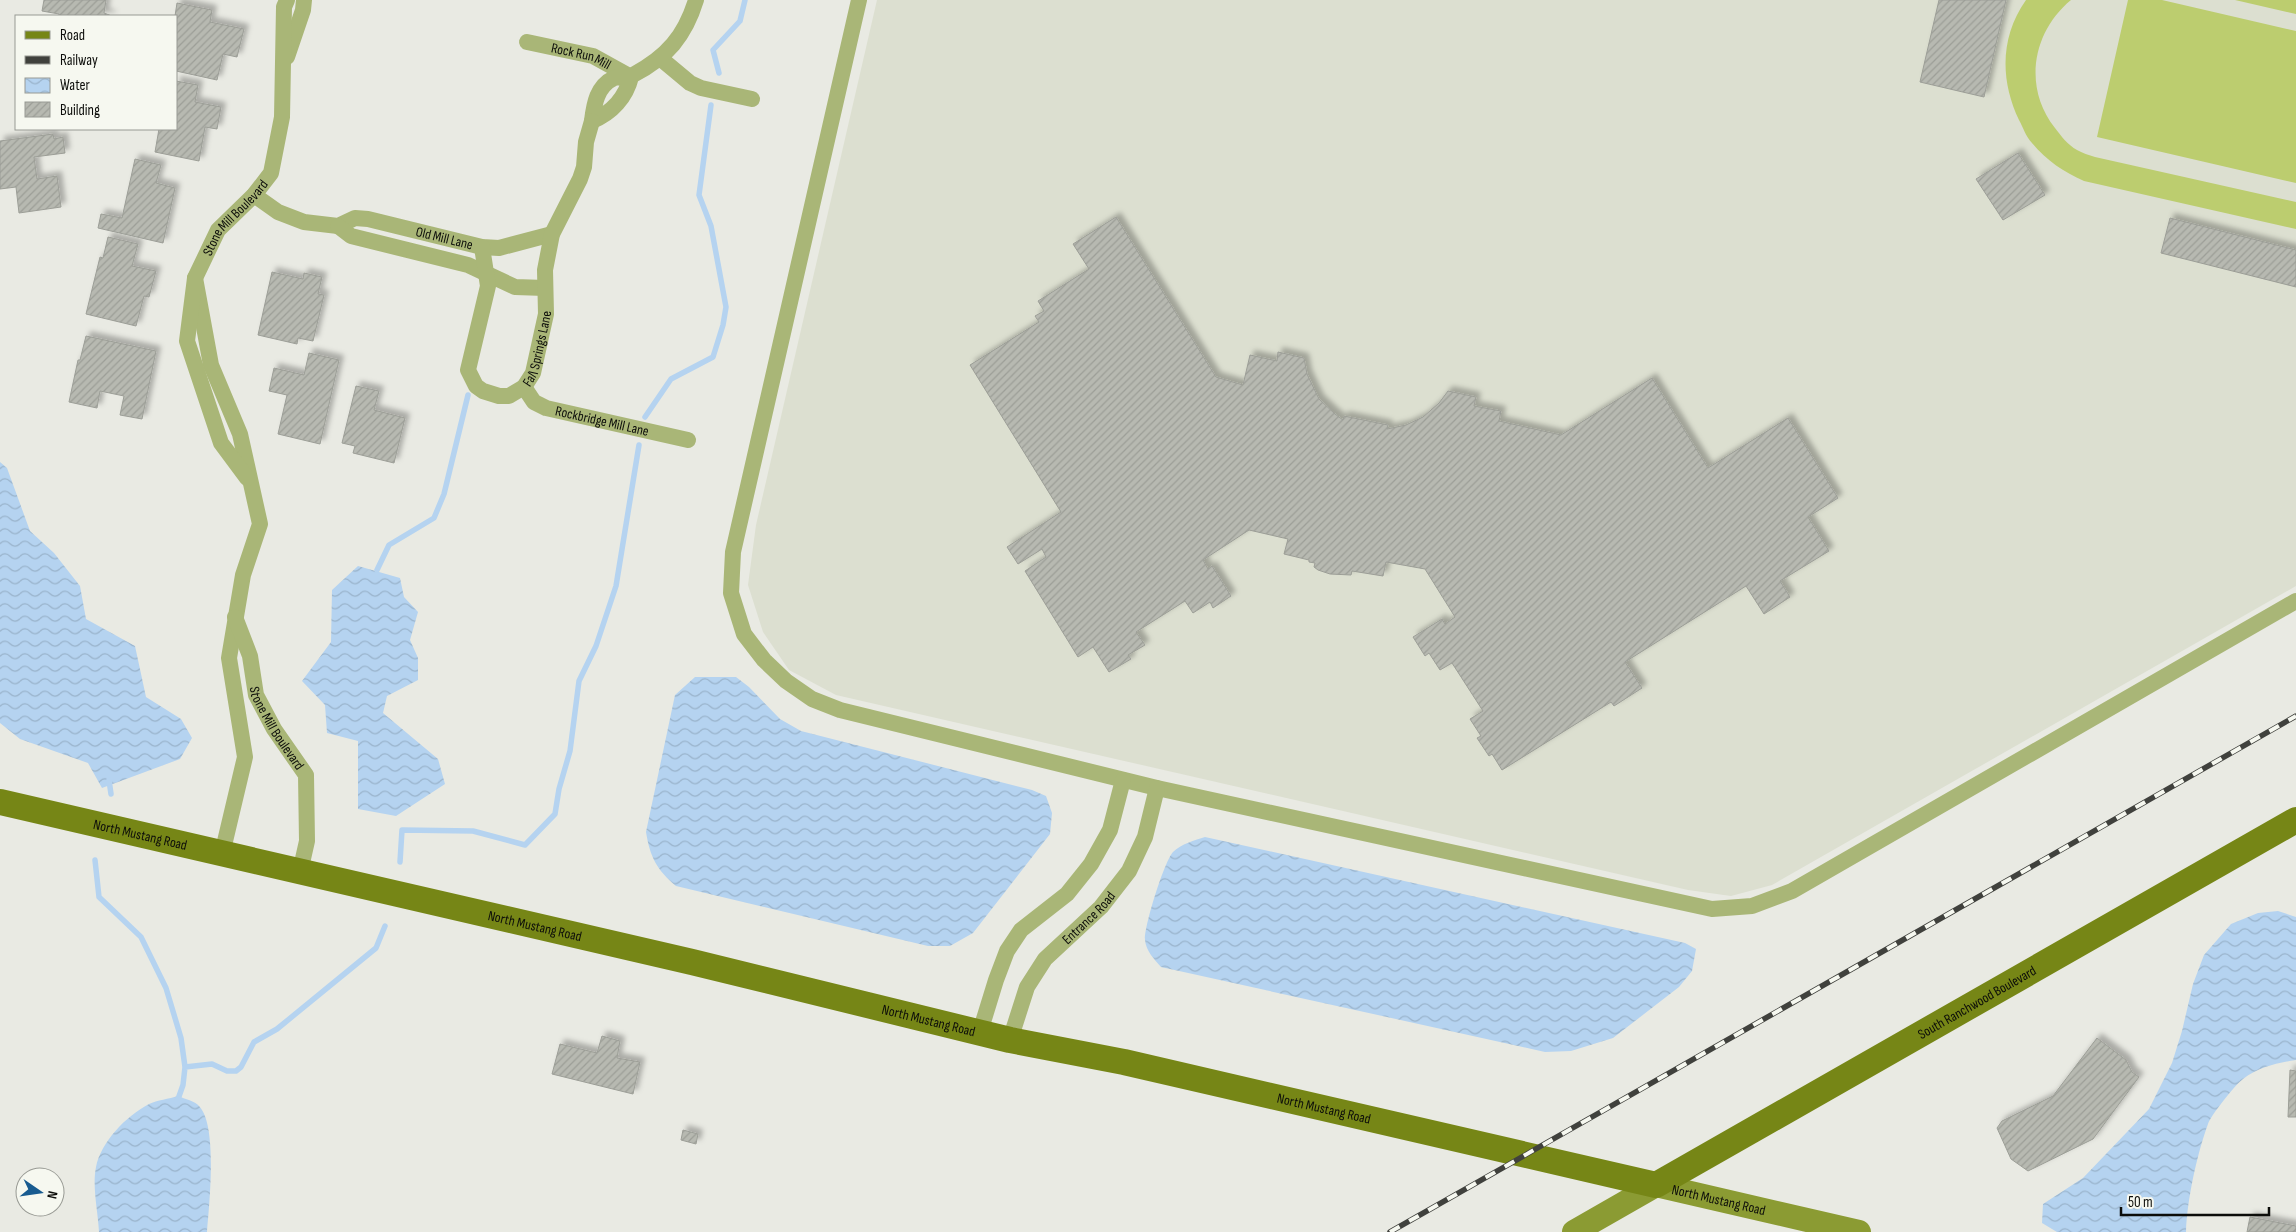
<svg xmlns="http://www.w3.org/2000/svg" width="2296" height="1232" font-family="'Sofia Sans Condensed',sans-serif">
<style>
.built{fill:#dcdfd0}
.pitch{fill:#bccd6f}
.water{fill:url(#water-waves)}
.lines{fill:none;stroke-linecap:round;stroke-linejoin:round}
.stream{stroke:#b5d3f0;stroke-width:5.5}
.building{fill:url(#building-hatch);stroke:#9c9e97;filter:url(#shadow)}
.minor{stroke:#a9b677;stroke-width:16}
.secondary{stroke:#8b9b33;stroke-width:24}
.primary{stroke:#768616;stroke-width:26}
.rail-casing{stroke:#40413d;stroke-width:5.5}
.rail{stroke:#f6f8f0;stroke-width:4;stroke-dasharray:11;stroke-linecap:butt}
.labels{text-anchor:middle;stroke-width:4;stroke-linejoin:round;paint-order:stroke}
.street-label{font-size:14px;fill:#0c0d0a;stroke:#f6f8f0}
</style>
<defs>
<pattern id="water-waves" width="16" height="10" patternUnits="userSpaceOnUse" patternTransform="scale(1.25)"><rect width="16" height="10" fill="#b5d3f0"/><path d="M0 5q4-4 8 0t8 0" fill="none" stroke="#9ab4cc"/></pattern>
<pattern id="building-hatch" width="6" height="6" patternUnits="userSpaceOnUse" patternTransform="scale(1.25)"><rect width="6" height="6" fill="#b7b9b1"/><path d="M-1 1l2-2M0 6l6-6M5 7l2-2" fill="none" stroke="#9c9e97"/></pattern>
<filter id="shadow"><feDropShadow dx="4.5" dy="-4.5" stdDeviation="2.5" flood-color="#0004"/></filter>
</defs>
<rect width="100%" height="100%" fill="#e9eae3"/>
<path class="built" d="M877,0h1419v586l-524,299 -41,11 -43,-6 -852,-195 -47,-25 -26,-38 -15,-47 8,-60z"/>
<path class="pitch" d="M2026,0h45c-39,32 -48,88 -16,128 6,8 13,17 22,22 5,3 12,5 18,7l201,45v27l-212,-48c-20,-9 -37,-20 -52,-38 -6,-6 -9,-16 -13,-23 -19,-40 -19,-83 7,-120z
M2128,0h34l134,31v152l-199,-46z
M2235,0h61v14z"/>
<path class="water" d="M0,462l7,6 23,63 24,22 26,33 6,33 49,27 11,51 35,22 11,19 -12,21 -78,29 -14,-25 -68,-24 -20,-16z
M358,566l42,12 4,19 14,15 -8,28 8,18v22l-31,16 -4,17 55,46 7,25 -49,32 -38,-7v-68l-31,-8 -2,-28 -23,-24 29,-39 1,-52z
M695,677h41l13,10 31,32 21,12 231,59 14,6 6,17 -2,21 -77,99 -23,13h-22l-252,-60c-19,-16 -26,-29 -30,-54l29,-137z
M1205,837l480,106 11,6 -4,22 -13,16 -66,51 -42,13 -26,1 -384,-85c-7,-8 -15,-16 -16,-27 -1,-13 19,-78 28,-88 8,-8 22,-12 32,-15z
M2278,911l18,6v143c-19,3 -37,7 -53,19 -8,6 -32,36 -35,45 -11,30 -21,76 -22,108h-129l-15,-9 1,-19 40,-26 66,-69 23,-46 10,-32 11,-47 11,-29 27,-31 27,-11z
M178,1096c7,3 17,5 21,10 19,19 10,100 8,126h-108c-1,-21 -7,-45 -3,-65 5,-25 30,-51 53,-63 8,-4 20,-5 29,-8z"/>
<g class="lines">
<path class="stream" d="M719,73l-6,-23 27,-29 5,-21
M645,417l26,-38 42,-22 10,-32 3,-18 -15,-81 -12,-31 12,-90
M377,570l12,-25 45,-27 10,-24 24,-99
M109,780l2,14
M95,860l4,37 42,40 25,51 15,50 4,29 -2,18 -6,17
M400,862l2,-32 71,1 52,14 30,-31 4,-25 11,-38 9,-70 17,-35 20,-60 23,-141
M185,1067l27,-3 15,7h9l5,-4 13,-25 23,-13 99,-81 9,-22"/>
</g>
<path class="building" d="M44,0h62l-2,13 8,3h-53v-2l-17,-3z
M1939,0h67l-22,97 -64,-15z
M177,3l35,7 -2,12 34,7 -7,28 -14,-3 -6,26 -41,-9v-55h-1z
M176,81l22,4 -3,17 26,5 -4,22 -12,-2 -6,34 -44,-9 4,-23h17z
M53,134l1,5 9,-2 2,16 -31,4 3,22 20,-3 4,31 -42,6 -3,-26 -16,2v-48z
M2018,153l27,42 -42,25 -27,-41z
M135,159l26,6 -5,18 19,5 -12,55 -65,-15 3,-14 21,4z
M1116,217l100,160 27,8 7,-30 27,6 1,-9 26,6 3,16 12,25 16,15 8,6 1,-4 44,9 -1,4 19,-4 17,-8 16,-14 9,-12 28,6 -2,9 27,5 -2,10 62,14 91,-57 56,90 80,-50 50,80 -30,19 21,34 -49,30 10,16 -26,17 -18,-28 -121,76 17,26 -28,18 -3,-4 -109,68 -10,-16 -3,2 -12,-18 4,-2 -11,-17 13,-8 -31,-48 -12,7 -11,-17 -4,3 -12,-19 29,-18 3,5 10,-7 -30,-48 -39,-7 -3,14 -31,-5 -1,4 -21,-1 -12,-4 -4,-3 1,-4 -6,-1v-2l-25,-6 4,-15 -39,-9 -46,30 5,9 4,-3 19,30 -18,12 -3,-6 -17,11 -8,-12 -49,31 9,13 -17,10 3,4 -22,13 -16,-25 -15,10 -53,-86 21,-14 -4,-8 -24,15 -11,-17 54,-35 -91,-147 69,-43 -4,-6 9,-5 -6,-10 51,-32 -16,-25z
M2170,218l126,32v37l-135,-34z
M108,237l30,7 -6,22 24,5 -7,26 -5,-1 -8,30 -50,-12 14,-57 3,1z
M272,272l31,7 1,-6 18,4 -4,17 6,1 -11,46 -15,-3 -1,6 -39,-9z
M86,336l70,15 -14,68 -22,-4 4,-19 -24,-5 -3,17 -28,-6 9,-42h2z
M309,353l30,7 -19,84 -42,-10 9,-39 -18,-4 5,-23 30,7z
M356,386l23,5 -5,19 31,8 -11,45 -41,-10 2,-7 -13,-3z
M602,1036l18,5 -3,17 23,4 -7,32 -81,-20 8,-30 37,9z
M2097,1038l29,22 6,12 7,5 -46,62 -65,32 -17,-12 -14,-31 5,-7 51,-25z
M2290,1070l6,1v46h-8z
M683,1130l15,4 -2,10 -15,-4z
M2250,1217l46,9v6h-49z"/>
<g class="lines">
<g class="minor">
<path d="M859,0l-126,552 -2,41 13,41 20,26 22,21 26,18 28,11 317,78 555,121 40,-3 40,-15 504,-290"/>
<path id="s1" d="M527,42l66,14 38,21"/>
<path d="M287,57l16,-47 1,-10"/>
<path d="M660,58l30,25 11,5 51,11"/>
<path d="M631,77c-5,20 -19,36 -39,44 2,-17 5,-35 22,-43 6,-2 14,1 19,-3 34,-18 52,-39 63,-75"/>
<path id="s2" d="M254,195l24,17 26,10 34,4 17,-8 13,1 114,28 17,1 53,-14"/>
<path d="M338,226l13,10 117,29 47,22 30,1"/>
<path id="s3" d="M482,247l6,39 -20,84 8,16 7,5 16,5h10l15,-9 9,-14 13,-59 -1,-44 7,-36 28,-55 4,-12 2,-25 6,-21"/>
<path d="M195,278l16,87 29,69 20,90 -17,51 -14,83 16,99 -23,97"/>
<path id="s4" d="M524,387l10,15 12,6 142,32"/>
<path id="s5" d="M247,478l-26,-35 -34,-102 8,-63 23,-48 36,-35 17,-22 11,-56 2,-110 3,-7"/>
<path id="s6" d="M235,617l15,39 6,39 18,34 32,46 1,66 -7,31"/>
<path d="M980,1032l16,-52 11,-29 14,-21 46,-36 24,-30 19,-34 13,-50"/>
<path id="s7" d="M1010,1040l17,-53 18,-28 56,-52 28,-36 16,-34 12,-49"/>
</g>
<path class="secondary" id="s8" d="M1574,1232l82,-47 203,47"/>
<path class="primary" id="s9" d="M0,802l692,160 318,78 114,22 532,123 640,-365"/>
<defs>
<path id="rail" d="M1390,1232l906,-516"/>
</defs>
<use href="#rail" class="rail-casing"/>
<use href="#rail" class="rail"/>
</g>
<g class="labels">
<g class="street-label">
<text dy="5" stroke="none"><textPath href="#s1" startOffset="56">Rock Run Mill</textPath></text>
<text dy="5" stroke="none"><textPath href="#s5" startOffset="288">Stone Mill Boulevard</textPath></text>
<text dy="5" stroke="none"><textPath href="#s2" startOffset="202">Old Mill Lane</textPath></text>
<text dy="5" stroke="none"><textPath href="#s3" startOffset="238">Fall Springs Lane</textPath></text>
<text dy="5" stroke="none"><textPath href="#s4" startOffset="89">Rockbridge Mill Lane</textPath></text>
<text dy="5" stroke="none"><textPath href="#s6" startOffset="120">Stone Mill Boulevard</textPath></text>
<text dy="5" stroke="none"><textPath href="#s9" startOffset="144">North Mustang Road</textPath></text>
<text dy="5" stroke="none"><textPath href="#s7" startOffset="149">Entrance Road</textPath></text>
<text dy="5" stroke="none"><textPath href="#s9" startOffset="549">North Mustang Road</textPath></text>
<text dy="5" stroke="none"><textPath href="#s9" startOffset="2069">South Ranchwood Boulevard</textPath></text>
<text dy="5" stroke="none"><textPath href="#s9" startOffset="954">North Mustang Road</textPath></text>
<text dy="5" stroke="none"><textPath href="#s9" startOffset="1359">North Mustang Road</textPath></text>
<text dy="5" stroke="none"><textPath href="#s8" startOffset="159">North Mustang Road</textPath></text>
</g>
</g>
<rect x="15" y="15" width="162" height="115" fill="#f6f8f0" stroke="#989a94"/>
<rect x="25" y="31" width="25" height="8" fill="#768616" stroke="#989a94"/>
<text x="60" y="40" font-size="15" fill="#0c0d0a">Road</text>
<rect x="25" y="56" width="25" height="8" fill="#40413d" stroke="#989a94"/>
<text x="60" y="65" font-size="15" fill="#0c0d0a">Railway</text>
<rect x="25" y="78" width="25" height="15" fill="url(#water-waves)" stroke="#989a94"/>
<text x="60" y="90" font-size="15" fill="#0c0d0a">Water</text>
<rect x="25" y="102" width="25" height="15" fill="url(#building-hatch)" stroke="#989a94"/>
<text x="60" y="115" font-size="15" fill="#0c0d0a">Building</text>
<g transform="translate(40 1192) rotate(103)"><circle r="24" fill="#f6f8f0" stroke="#989a94"/>
<path d="M0-4L9 19L0 12L-9 19Z" fill="#185b90"/>
<text y="-8" font-size="14" font-weight="bold" text-anchor="middle" fill="#0c0d0a">N</text>
</g>
<path d="M2121 1207v8h148v-8" fill="none" stroke="#0c0d0a" stroke-width="2.5"/>
<text x="2128" y="1207" font-size="15" fill="#0c0d0a" stroke="#f6f8f0" stroke-width="4" paint-order="stroke">50 m</text>
</svg>
